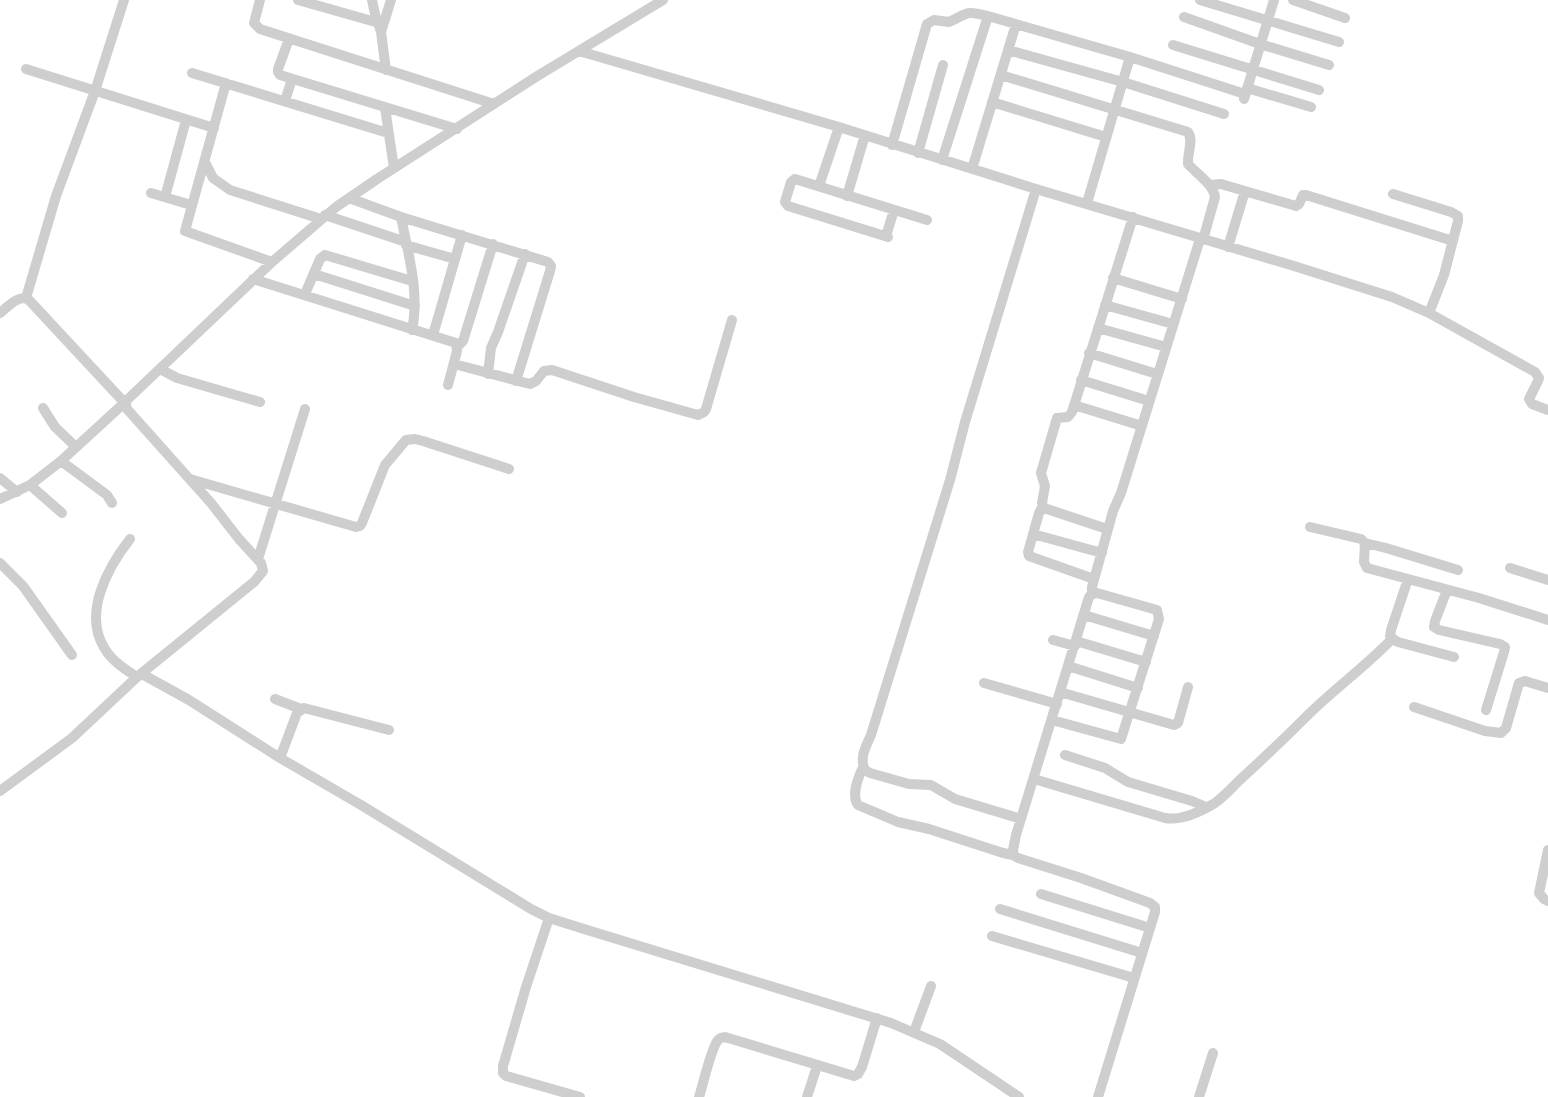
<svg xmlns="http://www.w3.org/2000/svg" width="1548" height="1097" font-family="Lato,sans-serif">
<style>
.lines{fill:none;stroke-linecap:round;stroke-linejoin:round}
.minor{stroke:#cecece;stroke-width:10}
</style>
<rect width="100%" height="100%" fill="#fff"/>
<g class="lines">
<path class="minor" d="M260,0l-6,23 6,6 234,75
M298,0l81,23
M372,0l3,14 6,18 5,38
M1200,0l139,42
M1293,0l52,18
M1184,17l76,27 69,21
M381,32l10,-32
M289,39l-11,30v3l2,3 177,54
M1173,45l146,45
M1008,50l115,32 101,32
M579,51l260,76 197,62 258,77 98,31 37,16 106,59 4,6 -1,3 -9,18 3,5 16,6
M26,69l188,59
M192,73l196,60
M1001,75l187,57c6,9 -1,21 0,32 9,10 25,20 27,33l-12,43
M226,83l-41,148 87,31
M1247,88l64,19
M1244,99l30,-99
M285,101l7,-22
M992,102l114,35
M385,108l9,60
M892,145l35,-121 7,-4 15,2c20,-9 15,-12 39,-6l142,41 115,37
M918,153l25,-88
M942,160l46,-144
M205,162l8,16 17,12 91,29
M972,169l44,-145
M1209,185l12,-1 75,22 3,-2 4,-9h3l147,46
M819,186l20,-59
M151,193l40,12
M1393,194l58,18 7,4v5l-14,54 -15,38
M847,196l18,-61
M165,197l21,-77
M349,198l52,19 147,45 3,4 -1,5 -34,110
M1087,203l43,-146
M325,215l81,27
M401,217c7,36 19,76 11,113
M886,236l8,-26
M888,237l-100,-31 -3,-4 6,-20 4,-3 132,41
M406,245l49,14
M1228,247l17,-56
M314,274l101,32
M1113,278l69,21
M253,279l203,64 1,8 -9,34
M305,294l15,-35 5,-4 87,26
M26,298l30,-102 39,-105 29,-91
M1105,305l68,19
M0,313c8,-6 17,-18 28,-14l94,101h5l145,-138 64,-55 41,-28 162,-104 124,-75
M1098,328l68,19
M433,335l29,-100
M458,346l5,-5 30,-97
M1089,353l68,21
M454,364l76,20 6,-3 8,-10 8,-1 82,27 64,18 6,-3 2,-3 26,-89
M160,369l17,9 83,24
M488,374l3,-26 7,-16 27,-78
M1081,380l68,21
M1074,405l68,21
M43,408l12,19 21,20
M61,461l46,34 5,8
M0,478l17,14
M190,479l166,48 4,-1 2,-3 23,-58 21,-25 9,-1 8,2 86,28
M30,485l32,28
M0,499l30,-14 31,-24 61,-56 2,-4
M1043,506l-4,7 -11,39 1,4 65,23
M1310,527l51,12 4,4 -1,19 3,6 112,30 69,22
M1107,529l-63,-21 -2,-5 3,-17 -4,-13 16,-55 11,-1 4,-5 61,-195
M1033,534l69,19
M130,539c-22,28 -48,75 -25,110 7,12 21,21 32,28
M1365,543l21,5 72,22
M258,559l47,-150
M0,563l23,23 49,69
M1510,568l38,12
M1408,579l-17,51 -1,7 8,5 56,15
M1447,590l-12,31 -1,6 5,3 61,14 5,3 -1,5 -18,58
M1092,594v-7l21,-76 8,-18 79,-254
M1084,615l70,21
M1053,640l22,6
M1076,641l70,21
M1068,666l70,22
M142,674l47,26 91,58 81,47 170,104 18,9 35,11 307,94 49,21 79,53
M984,683l73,21
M1060,692l114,33 4,-2 10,-36
M275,699l26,10
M1414,707l71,24 16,2 5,-5 13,-45 6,-2 23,7
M1052,720l69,19 38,-120 -2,-9 -60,-17 -5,1 -3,3 -73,238 -3,15v5l5,3 63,20 69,25 5,4v5l-57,185
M1065,755l40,13 23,14 64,19 14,6
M280,758l17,-45 7,-5 85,22
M863,767c-5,11 -12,28 -5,38l40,17 31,7 74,24 10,2
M1034,779l131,39c16,3 37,-7 50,-15 10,-7 19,-18 28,-26 24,-22 47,-44 69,-66 26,-25 55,-46 80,-72
M0,791l72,-53 65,-61 117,-95 9,-11 -2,-8 -22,-24 -28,-36 -84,-94 -2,-8
M1021,819l-66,-20 -24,-14 -22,-1 -39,-11 -5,-3c-6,-12 1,-24 6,-35l79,-255 15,-58 71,-233
M1548,850l-9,43 5,6 4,2
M1041,894l109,34
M1000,909l142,44
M549,918l-23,69 -23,79v7l3,3 74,21
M992,936l142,42
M914,1032l17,-46
M699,1097c4,-12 12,-49 19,-57 3,-3 3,-2 7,-3l129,39 4,-2 4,-7 15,-49
M807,1097l10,-31
M1199,1097l14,-44"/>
</g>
</svg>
